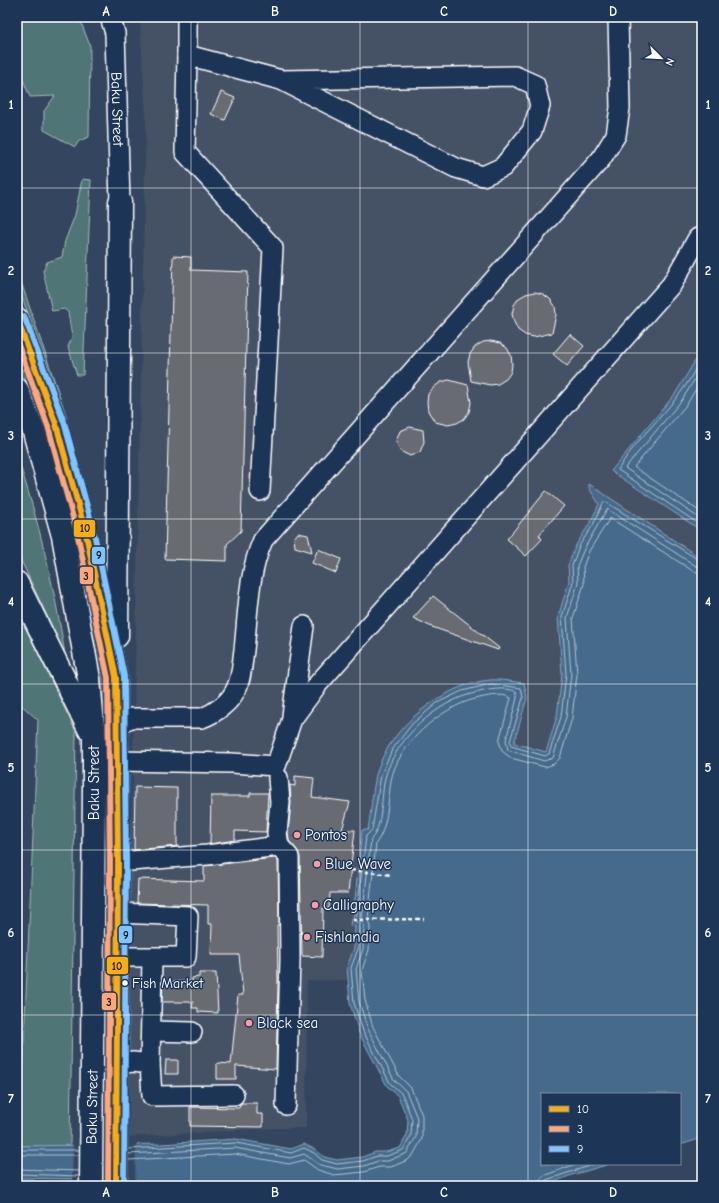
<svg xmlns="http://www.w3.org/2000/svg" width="719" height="1203" font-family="'Comic Neue',sans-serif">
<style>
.built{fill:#445165}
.green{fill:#507576;stroke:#a8baba}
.water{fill:#446b8c;stroke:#8fa6ba}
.pier{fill:#34465f}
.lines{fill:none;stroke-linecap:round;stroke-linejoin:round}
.shore{stroke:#b4c4d1;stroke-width:1}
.building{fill:#686c72;stroke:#fff}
.minor-casing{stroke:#fff;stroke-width:22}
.major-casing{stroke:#fff;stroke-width:25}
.path{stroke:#fff;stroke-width:2.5;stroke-dasharray:4 3;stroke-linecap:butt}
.minor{stroke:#1d3557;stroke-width:19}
.major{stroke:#1d3557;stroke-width:22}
.bus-1-casing{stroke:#1d3557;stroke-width:9}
.bus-2-casing{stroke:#1d3557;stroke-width:9}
.bus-3-casing{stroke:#1d3557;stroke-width:9}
.bus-1{stroke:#f8ad13;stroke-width:6}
.bus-2{stroke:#fea67b;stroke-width:6}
.bus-3{stroke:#80c4ff;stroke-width:6}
.grid{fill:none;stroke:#fff;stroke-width:1;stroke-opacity:0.55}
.poi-dot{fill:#ff9aa2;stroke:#1d3557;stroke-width:1.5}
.bus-dot{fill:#fff;stroke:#1d3557;stroke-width:1.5}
.labels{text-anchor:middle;stroke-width:3;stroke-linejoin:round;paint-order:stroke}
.bus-label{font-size:14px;fill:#fff;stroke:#1d3557;text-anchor:start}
.street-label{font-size:15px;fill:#fff;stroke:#1d3557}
.poi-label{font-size:15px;fill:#fff;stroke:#1d3557;text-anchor:start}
.line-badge{stroke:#1d3557;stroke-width:1.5}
.pale-badge-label{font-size:11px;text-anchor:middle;font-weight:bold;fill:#111}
.neatline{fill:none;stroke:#fff;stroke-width:1.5}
.grid-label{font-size:13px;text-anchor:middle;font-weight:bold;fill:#fff}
</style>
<rect width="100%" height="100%" fill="#34465f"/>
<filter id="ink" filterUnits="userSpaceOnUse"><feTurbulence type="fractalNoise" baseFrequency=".025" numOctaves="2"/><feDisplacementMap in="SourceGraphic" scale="8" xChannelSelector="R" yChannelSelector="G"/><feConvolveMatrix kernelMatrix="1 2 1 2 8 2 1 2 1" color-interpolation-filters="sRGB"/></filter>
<g filter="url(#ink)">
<path class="built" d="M137,17h565v322l-7,22 -20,33 -64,77 91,60v28l-113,-74v3l10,16 -31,61 1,16 -11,36 4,57 -5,42 -11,36 -32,-9 13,-45 -138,50 -12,26 -9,56h-6l-9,90h-2l-1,5 5,1 -1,22 -7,19v13l-40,1 -1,147h-31l-146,9 -4,-186 8,-180 13,-655 -6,-94z"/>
<path class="green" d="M17,17h62l11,29 -1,91 -10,4 -4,6 -31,-17v-19l11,-15 -25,1 -11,-27 -2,-1z
M82,179l9,1 -8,195h-6l-9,-28 4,-10 -4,-25 -4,-3 -12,2 -9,-40 4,-9 15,-5 3,-16 10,-26z
M17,270l50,148 -50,-134z
M17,355l48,134 36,169 8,67 -1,138h-5l1,-100 -64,-327 -23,-60z
M17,456c22,66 37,130 48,198l-48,-102z
M17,610l59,122 -6,414h-53v-60l5,1 16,-367 -21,-19z
M103,875h5l-2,311h-5z"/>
<path class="water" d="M702,339v192l-91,-60 64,-77 20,-33z
M589,484l113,75v579l-22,7v-51h-138v70h68l-38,11 -30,11h-417l-53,-7 -55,-1v-32l144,-2 75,-5 55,10 13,-5 12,6 8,7 13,3 25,-3 14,-5h10l14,-4 7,-13 1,-15 -10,-24 -11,-10 -28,-53 -9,-30 -3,-36 7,-19 1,-21 -5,-2 1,-5 2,-1 9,-89h6c3,-18 4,-37 8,-55 12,-47 67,-91 114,-95 11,-1 23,2 34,3l3,15 -13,45 32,9 11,-36 5,-42 -4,-57 11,-36 -1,-16 8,-20 14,-22 9,-19 -10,-16z"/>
<path class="pier" d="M136,1143l-1,43h-25l-38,-5 1,-37z"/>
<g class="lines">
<path class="shore" d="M702,353c-15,47 -60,75 -84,117l84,56
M702,367l-20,33 -57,68 77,52
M702,379l-15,25 -53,63 68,46
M128,1149l108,-6 55,10 13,-5 10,5 8,7 15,4 26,-3 14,-5h10l16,-6 8,-14 1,-17 -10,-25 -12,-11 -27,-52 -9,-28 -3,-35 7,-19 1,-22 -3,-6 10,-85 6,-6 9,-55 11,-25 20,-26 25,-21 25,-12 29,-7 30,4 2,10 -13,43 1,5 34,10 4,-2 12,-37 5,-43 -4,-57 11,-35 -1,-16 7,-20 14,-21 11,-24 98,61
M17,1150h62
M128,1154l107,-6 55,10 14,-4 16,11 18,4 26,-3 14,-5h10l19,-8 9,-16 1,-19 -11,-27 -12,-11 -26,-51 -9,-27 -3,-33 7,-20 1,-22 -2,-7 9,-81c12,-11 10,-44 14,-61 10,-39 52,-77 90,-85 11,-3 31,-7 42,-1v6l-11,42 2,10 36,11 9,-3 13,-41 5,-43 -4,-56 11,-35 -1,-17 7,-17 23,-40 89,57 6,1
M17,1155h62
M128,1160l107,-6 54,10 15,-4 14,10 16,5 30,-3 15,-5h12l17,-7 5,-5 9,-16v-24l-11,-27 -12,-12 -26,-49 -8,-27 -3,-30 7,-20 1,-23 -2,-8 8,-76c12,-14 12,-44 15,-62 6,-36 50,-74 84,-82 10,-2 27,-7 36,-1l-12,43 3,10 9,7 34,9 9,-3 6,-6 12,-40 5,-44 -4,-56 11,-34 -1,-17 6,-16 21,-33 83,53 9,2
M17,1169l62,2
M17,1174l62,2
M538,1186l1,-5 4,-5 33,-12
M543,1186l3,-6 49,-16"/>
</g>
<path class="building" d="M221,92l14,6 -10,22 -14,-6z
M173,256l18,1v13l57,2 -7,259 -14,13v17l-62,-2z
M535,292l8,2 7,5 5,7 1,9 -4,18 -18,4 -9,-2 -7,-5 -4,-8 -2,-8 2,-9 5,-7 7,-4z
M570,334l14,12 -17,20 -14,-12z
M491,341l9,2 7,5 4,7 1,9 -1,8 -5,7 -8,5 -8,1 -19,-4 -3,-19 2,-8 5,-7 8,-5z
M449,380l19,5 3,18 -2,9 -5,7 -7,4 -9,2 -13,-3 -7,-11 -1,-9 1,-8 6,-7 7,-5z
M410,427l13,3 1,12 -4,10 -10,4 -10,-5 -4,-10 4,-10z
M546,491l18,15 -25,29 3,4 -16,17 -19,-17z
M298,533l10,2 4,17 -17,-5 -1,-9z
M318,549l23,10 -5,14 -24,-10z
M433,596l66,52 -1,2 -66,-23 -19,-9z
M295,776l19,2 -2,19 38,5 -8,28h13l-7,63h-18l-1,16 -6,-1 -1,49 -20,-1 -2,-99 -3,-7 -8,-9 -1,-8 3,-30 -1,-18 5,1z
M135,787l42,1v58l-43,4z
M250,793h18l-2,39 -31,-1v9l-25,4 1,-48h39z
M275,858l3,3 1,64h-2l1,58 -2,86 -40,-3v13h-19v-16l14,1 7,-69h5l-4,-40h-28l1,-31h-4v-19l-71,-2 1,-24 66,2v-15z
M199,973h17l2,40 -20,-1v-4h-6l1,-6h-31l1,-20 29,-1v-3l7,-1z
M166,1060h12v14h-13z
M241,1103h16v11h6v13l-73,-1v-19l49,1z"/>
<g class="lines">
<defs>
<g id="minor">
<path id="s1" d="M110,17l5,16 5,169"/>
<path d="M187,17v38l94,25 234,-4 20,9 5,21 -8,25 -29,36 -20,9 -27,-8 -175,-88"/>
<path d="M187,55l-2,97 88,96 -13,243"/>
<path d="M292,716l12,-90"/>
<path d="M117,724l14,-6h71c13,-5 28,-15 34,-29 6,-11 6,-26 8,-39 4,-36 4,-77 19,-110l338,-381 15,-24 4,-27 -2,-91"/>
<path d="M117,761l115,2 44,3 16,-47 25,-34 355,-401 26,-46 4,-1"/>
<path d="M279,846l10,11 1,102 -4,146"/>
<path d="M118,862l89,-7 72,-9 -2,-13 3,-31 -2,-24"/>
<path d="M117,957h69l2,-41 -70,-3"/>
<path d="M151,1031l41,1"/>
<path d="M117,1064l16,-2 17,2 2,-107"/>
<path d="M150,1064l2,32 82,-1"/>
</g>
<path id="major" d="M17,319l39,105 29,106 31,147 2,185 -2,324
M17,389l17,43 29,104 26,143 5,58v50l-3,399
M17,583l72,146
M117,636l3,-434"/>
</defs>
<use href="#minor" class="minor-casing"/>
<use href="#major" class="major-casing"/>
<path class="path" d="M351,870l40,5
M353,920l71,-1"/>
<use href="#minor" class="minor"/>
<use href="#major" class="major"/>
<defs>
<path id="bus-1" d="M17,319l39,105 29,106 31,147 2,185 -2,324"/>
<path id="bus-2" d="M17,342l31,84 29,106 31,146 2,184 -2,324"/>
<path id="bus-3" d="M24,316l40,106 29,106 31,148 2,186 -2,324"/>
</defs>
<use href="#bus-1" class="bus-1-casing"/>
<use href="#bus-2" class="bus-2-casing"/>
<use href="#bus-3" class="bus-3-casing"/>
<use href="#bus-1" class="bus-1"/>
<use href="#bus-2" class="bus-2"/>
<use href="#bus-3" class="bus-3"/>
</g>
</g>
<path class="grid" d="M191,17v1169M360,17v1169M528,17v1169M17,188h685M17,353h685M17,519h685M17,684h685M17,850h685M17,1015h685"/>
<g class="poi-dot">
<circle cx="297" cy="835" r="4"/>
<circle cx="317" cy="864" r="4"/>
<circle cx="315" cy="905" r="4"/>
<circle cx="307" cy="937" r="4"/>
<circle cx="249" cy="1023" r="4"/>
</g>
<circle class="bus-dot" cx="125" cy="983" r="3.5"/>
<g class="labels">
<g class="bus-label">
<text x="132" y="988">Fish Market</text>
</g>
<g class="street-label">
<text dy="5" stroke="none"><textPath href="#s1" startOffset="93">Baku Street</textPath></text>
<text transform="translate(94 783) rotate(-90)" y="5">Baku Street</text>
<text transform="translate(92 1107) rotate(-89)" y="5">Baku Street</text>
</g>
<g class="poi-label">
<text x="305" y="840">Pontos</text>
<text x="325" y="869">Blue Wave</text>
<text x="323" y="910">Calligraphy</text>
<text x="315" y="942">Fishlandia</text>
<text x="257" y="1028">Black sea</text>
</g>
</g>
<g class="line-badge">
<rect x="73" y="519" width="23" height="19" rx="4" fill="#f8ad13"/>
<rect x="91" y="546" width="15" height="19" rx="4" fill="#80c4ff"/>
<rect x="79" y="566" width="15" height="19" rx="4" fill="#fea67b"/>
<rect x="118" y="925" width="15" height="19" rx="4" fill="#80c4ff"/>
<rect x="106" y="956" width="23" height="19" rx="4" fill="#f8ad13"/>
<rect x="101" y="992" width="16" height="19" rx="4" fill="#fea67b"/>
</g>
<g class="pale-badge-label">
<text x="85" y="532">10</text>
<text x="99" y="559">9</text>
<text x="86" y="580">3</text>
<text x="126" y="939">9</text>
<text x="117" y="970">10</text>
<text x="109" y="1006">3</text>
</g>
<rect width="719" height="1203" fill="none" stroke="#1d3557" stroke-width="44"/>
<rect x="541" y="1093" width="140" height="72" fill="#1d3557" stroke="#77869a"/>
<rect x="549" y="1106" width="20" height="6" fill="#f8ad13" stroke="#77869a"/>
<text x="577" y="1113" font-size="12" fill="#ffffff">10</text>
<rect x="549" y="1126" width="20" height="6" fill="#fea67b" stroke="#77869a"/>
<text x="577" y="1133" font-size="12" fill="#ffffff">3</text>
<rect x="549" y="1146" width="20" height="6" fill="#80c4ff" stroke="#77869a"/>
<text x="577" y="1153" font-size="12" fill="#ffffff">9</text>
<g transform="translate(661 58) rotate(114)" stroke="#1d3557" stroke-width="3" paint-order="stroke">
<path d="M0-3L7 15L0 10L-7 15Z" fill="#ffffff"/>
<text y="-6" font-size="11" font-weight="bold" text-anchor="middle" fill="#ffffff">N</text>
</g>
<rect x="22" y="22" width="675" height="1159" class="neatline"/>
<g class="grid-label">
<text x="106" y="16">A</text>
<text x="275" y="16">B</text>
<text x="444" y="16">C</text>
<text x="613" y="16">D</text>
<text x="11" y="109">1</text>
<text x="708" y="109">1</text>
<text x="11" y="275">2</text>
<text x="708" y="275">2</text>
<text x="11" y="440">3</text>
<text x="708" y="440">3</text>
<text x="11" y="606">4</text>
<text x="708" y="606">4</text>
<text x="11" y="772">5</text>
<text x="708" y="772">5</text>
<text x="11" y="937">6</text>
<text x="708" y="937">6</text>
<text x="11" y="1103">7</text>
<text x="708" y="1103">7</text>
<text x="106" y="1197">A</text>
<text x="275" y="1197">B</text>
<text x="444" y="1197">C</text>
<text x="613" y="1197">D</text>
</g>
</svg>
